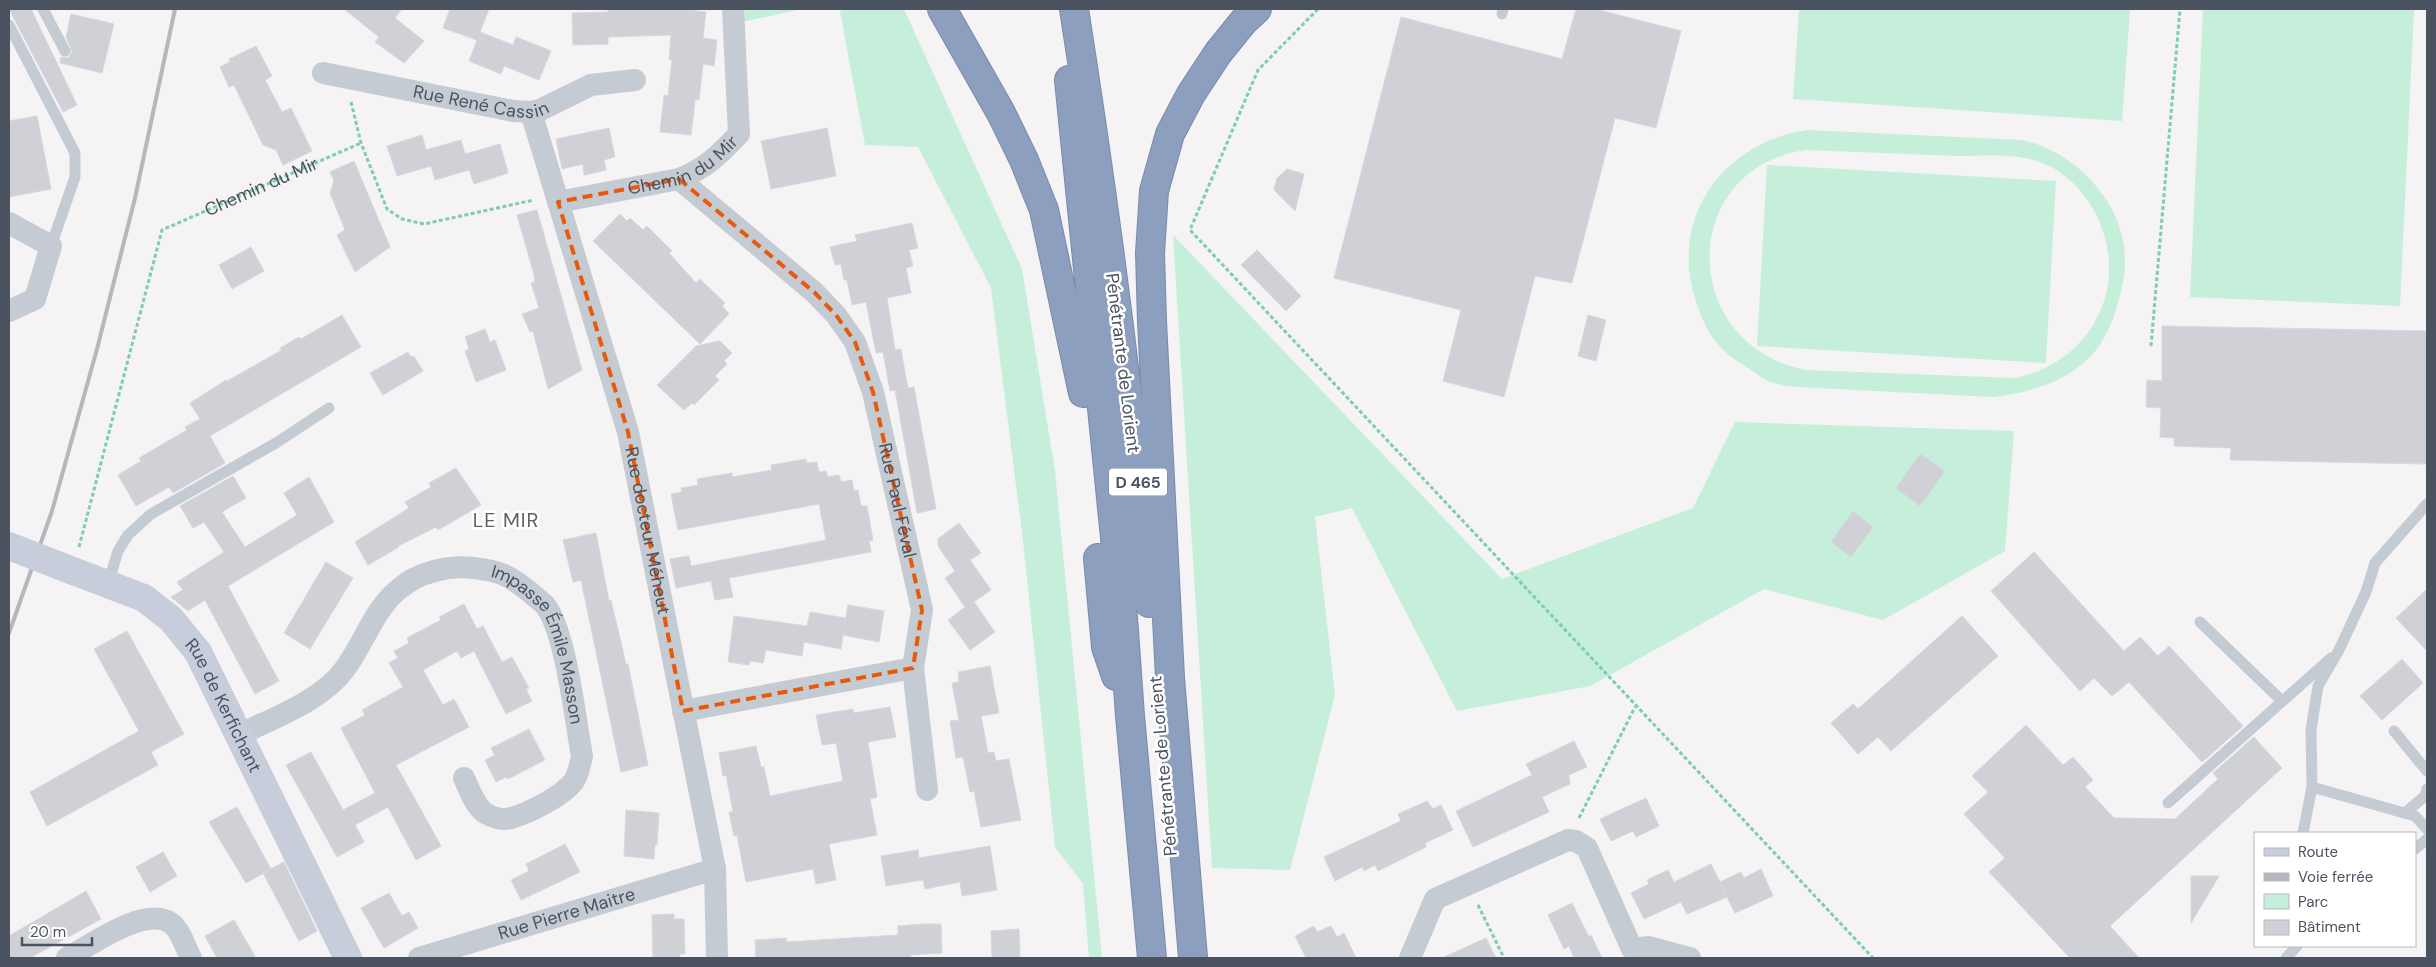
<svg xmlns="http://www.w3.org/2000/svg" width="2436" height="967" font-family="'DM Sans',sans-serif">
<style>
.green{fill:#c5efdb;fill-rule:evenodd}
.building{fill:#d0d1d7;stroke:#d7d8de}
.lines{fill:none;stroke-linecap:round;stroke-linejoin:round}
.highway-casing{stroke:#788aab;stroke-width:30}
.path{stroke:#7dcdb0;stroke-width:3;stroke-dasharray:4 2.5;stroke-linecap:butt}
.lane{stroke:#c4cbd3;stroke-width:11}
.street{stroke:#c4cbd3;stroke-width:22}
.secondary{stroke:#c7cdda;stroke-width:28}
.highway{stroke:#8d9fbf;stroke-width:28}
.rail{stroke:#b5b7bd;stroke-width:4}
.secondary-bridge{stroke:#c7cdda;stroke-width:28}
.marked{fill:none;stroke:#e8590c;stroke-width:4;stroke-dasharray:10 6;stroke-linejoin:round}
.labels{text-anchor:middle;stroke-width:5;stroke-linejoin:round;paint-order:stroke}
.shield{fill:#fff;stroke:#818790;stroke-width:1}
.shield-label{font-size:16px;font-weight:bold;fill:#4b5360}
.street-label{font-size:18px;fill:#4b5360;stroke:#fff}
.quarter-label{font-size:20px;letter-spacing:1px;fill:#5f6268;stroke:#fff}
</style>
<rect width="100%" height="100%" fill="#f5f3f3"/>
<path class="green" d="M732,9h70l-60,13z
M848,9h56l118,260 33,202 47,487h-13l-6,-74 -28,-37 -32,-306 -32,-253 -73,-141 -53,-2 -25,-134z
M1799,9h331l-8,112 -329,-22z
M2203,9h211l-14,297 -210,-9z
M1807,130l215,10c53,11 104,64 103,121 0,17 -5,36 -10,52 -5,15 -13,31 -24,43 -26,27 -63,37 -99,41l-195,-10c-9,-1 -18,-2 -26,-5 -9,-3 -18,-11 -26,-16 -30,-18 -40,-36 -50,-68 -26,-83 30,-156 112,-168zM1806,150c51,2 101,4 151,6 22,0 47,-2 68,2 62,11 98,86 79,143 -14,42 -47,68 -89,77l-209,-8c-130,-26 -127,-203 0,-220z
M1767,165l289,16 -10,182 -289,-17z
M1173,235l329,344 191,-71 42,-86 279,9 -9,120 -122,69 -119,-31 -174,97 -133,25 -105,-203 -37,9 20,178 -45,175 -78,-2z"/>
<path class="building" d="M9,9h22l46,96 -14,7z
M344,9h58l-7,9 29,23 -20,22 -29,-21 4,-5z
M450,9h39l-9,23 33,13 3,-8 35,14 -12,29 -35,-14 -3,8 -32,-13 8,-21 -34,-12z
M608,9h70l28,3 -3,26 14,2 -3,26 -11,-2 -4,36h-4l-4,35 -31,-3 4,-37 4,1 4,-36h-3l2,-25 -63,2v7l-35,1 -1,-32 36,-1z
M1576,9h19l86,22 -25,97 -41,-10 -43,165 -37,-7 -31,121 -61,-16 18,-71 -127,-32 67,-261 161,42z
M71,14l43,10 -12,49 -42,-10 1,-6 7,1 4,-6 -6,-15z
M256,46l16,30 -7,4 17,32 9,-4 21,43 -29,14 -7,-15 -13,-5 -29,-60 -5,2 -9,-20 10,-5 -1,-3z
M37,116l14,73 -42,8v-76z
M609,128l6,29 -11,3 2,10 -22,5 -1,-11 -21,5 -6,-30z
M827,128l9,48 -65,13 -10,-48z
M422,135l4,15 35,-10 4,14 35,-10 8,29 -34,11 -7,-20 2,6 -34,10 -4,-14 -34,10 -10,-30z
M354,161l36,86 -35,25 -18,-37 8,-5 -15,-37 4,-12 -4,-9z
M1287,169l17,5 -9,37 -21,-21 3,-12z
M537,210l45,160 -34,19 -15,-58 -3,1 -8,-18 17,-6 -8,-25 4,-1 -2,-11 -16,-56z
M620,214l7,7 3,-3 13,12 4,-4 25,25 -3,2 27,30 4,-4 25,24 -3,3 7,8 -29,30 -107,-103z
M912,223l6,25 -9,2 4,16 -7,2 5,25 -24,5 8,52 6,-1 3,18 4,21 -6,1 12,-2 22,122 -19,4 -22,-123 -5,1 -7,-39 -7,1 -10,-51 -14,3 -5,-25h-3l-3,-16 -6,1 -5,-18 27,-6 -2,-6z
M251,247l13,24 -32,18 -13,-24z
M1257,250l44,46 -15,15 -45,-46z
M342,315l19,32 -151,89 15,27 -52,30 -4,-6 -33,19 -18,-31 23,-14 -2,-3 48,-28 -2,-3 15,-8 -10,-16 36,-23 1,1 55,-31 -2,-2 19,-11 2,2z
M1588,315l18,5 -10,41 -18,-5z
M2162,326l265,5v133l-197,-4 1,-12 -57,-2v-8l-14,-1 1,-29 -15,-1 1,-27 15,1z
M485,329l5,13 5,-2 11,30 -30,12 -11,-31 4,-2 -4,-12z
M720,341l12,12 -8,8 3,3 -12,12 4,4 -25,25 -2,-2 -8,7 -27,-25 39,-39z
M408,352l3,5 3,-1 9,15 -40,24 -13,-22z
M1920,454l25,17 -25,35 -24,-18z
M806,459l1,4 10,-1 2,10 7,-1 2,6 11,-2 2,7 11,-2 2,11 4,-1 3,16h6l6,34 -4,1 2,11 -142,26 4,19 -18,3 -4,-19 -35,7 -6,-29 19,-3 2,10 135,-26 -7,-36 -141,26 -7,-36 11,-2 -1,-4 17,-3 -1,-6 35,-6v4l40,-7 -1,-5z
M456,468l25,37 -43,25 -2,-3 -38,19 1,1 -31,18 -13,-23 54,-34 -4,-6 26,-15 -2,-4z
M233,476l13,22 -24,14 23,35 52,-32 -13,-22 25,-16 25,45 -106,64 51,95 -24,13 -50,-94 -17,11 -17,-14 12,-7 -6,-8 47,-30 -20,-30 -11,6 -13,-22z
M1853,511l20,16 -22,30 -20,-15z
M959,523l22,30 -11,7 21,30 -17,12 21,30 -25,18 -22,-30 17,-13 -20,-29 10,-7 -17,-25v-7z
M596,533l13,68 2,-1 15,64h2l20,101 -27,7 -40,-192 -8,2 -10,-42z
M2034,552l90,99 16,-14 18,19 11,-10 74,80 -41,36 -73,-80 -17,14 -18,-18 -14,13 -89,-100z
M326,562l27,16 -43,71 -26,-16z
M2427,589v62l-31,-33z
M464,604l13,25 6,-3 19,36 10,-5 17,31 -3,1 6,12 -26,13 -32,-63 -13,7 -4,-7 -34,19 20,35 11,-6 15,28 -73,38 45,81 -25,14 -28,-53 -33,18 9,17 -27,15 -51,-92 25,-13 32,58 32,-17 -34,-65 24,-13 -3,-5 41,-23 -14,-24 9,-5 -4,-7 15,-8 -2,-5 34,-18 -2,-3z
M848,605l36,6 -5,31 -36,-7 -2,14 -37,-7 -2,14 -36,-6 -3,13 -13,-2 -1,4 -21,-3 6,-46 73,10 3,-14 35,6v5z
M1962,616l36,40 -107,95 -13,-14 -20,17 -27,-31 22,-19 5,5z
M127,631l57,103 -33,18 7,13 -111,61 -17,-34 109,-61 -45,-82z
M2402,659l21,24 -41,37 -22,-24z
M990,666l9,47 -18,3 7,37 6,-1 2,9 13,-2 12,61 -40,7 -7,-36 -4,1 -7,-35 -7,1 -6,-37 9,-1 -7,-37 7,-1 -1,-10z
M890,707l6,30 -28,5 9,55 -7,2 7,36 -48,9 7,36 -20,4 -3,-15 -67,13 -9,-47 -3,1 -5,-24h4l-7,-37 -3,1 -4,-23 37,-7 5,21h3l6,29 73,-15 -7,-38 -14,2 -6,-30 37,-6 1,4z
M2026,725l37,40 10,-8 20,23 -8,7 29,31 61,1 43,-40 -5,-6 41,-36 28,31 -172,158 29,32h-69l-81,-86 16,-14 -41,-44 24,-22 -16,-16z
M529,729l16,31 -37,19 -2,-2 -10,5 -11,-22 10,-5 -4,-7z
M1574,741l13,26 -18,8 1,9 -28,13 7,15 -76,35 -17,-36 76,-36 -6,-11z
M1646,798l13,28 -23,11 -3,-6 -22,10 -11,-22z
M1427,801l6,8 8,-4 12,25 -28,13 1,4 -48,24 -3,-6 -11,6 -2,-4 -27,14 -11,-24 77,-36 -3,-7z
M237,807l34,62 -25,14 -37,-61z
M626,810l33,3 -2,32h-2l-1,14 -30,-3z
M565,844l15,28 -59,28 -10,-20 18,-9 -3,-7z
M990,846l7,44 -35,6 -2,-14 -35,7 -2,-9 -37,6 -5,-30 37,-6 1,8z
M163,852l14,24 -27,16 -14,-25z
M284,862l33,69 -18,10 -36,-68z
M1711,864l9,18 21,-10 3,6 17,-9 12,27 -38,17 -14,-28 6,12 -40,17 -6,-12 -37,17 -13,-26 18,-9 -2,-4 21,-10 6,12z
M2191,876h28l-28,47z
M86,891l15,28 -71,39h-21v-22z
M389,893l13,23 7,-4 9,16 -34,20 -23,-40z
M1572,903l17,34 2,-2 11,23h-28l-5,-12 -5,3 -16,-34z
M674,914v5h10l1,35h-6l1,4h-27l-1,-43z
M234,920l22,38h-39l-12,-22z
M924,924h17l1,29 -31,2v3h-155l-1,-18 31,-2 1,4 111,-7v-9z
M1314,926l3,6 14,-6 6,11 7,-4 12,25h-50l-11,-22z
M1019,929l1,29h-28l-1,-27z
M1486,938l10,20h-54z"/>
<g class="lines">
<defs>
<path id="highway" d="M942,9l59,104 23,47 20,50 39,183
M1074,9c31,197 57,395 75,594
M1069,80l54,537 7,99 22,242
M1098,558l8,89 10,29
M1193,958l-23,-280 -18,-357 -2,-68 4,-62 16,-57 21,-40 27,-41 25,-31 14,-13"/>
</defs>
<use href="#highway" class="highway-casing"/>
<g class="path">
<path d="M1318,9l-60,61 -68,160 683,728"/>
<path d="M351,102l10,41 26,66 15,10 22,5 110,-24"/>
<path d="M2151,346l29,-337"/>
<path id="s1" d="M79,547l83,-317 199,-87"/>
<path d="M1579,818l56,-111"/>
<path d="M1478,905l26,53"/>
</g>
<path class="lane" d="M43,9l22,42
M1502,14l1,-5
M9,25l66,128v24l-24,69
M108,584l10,-33 10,-16 23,-21 125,-71 53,-35
M2200,622l82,79
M2394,731l33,40
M2312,787l103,29 12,13
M2168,803l163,-145
M2405,813l20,-17 2,-7
M2303,833l9,-46 -1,-57 7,-44 21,-36 27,-58 9,-29 52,-59
M2415,849l12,-10
M2286,958l11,-12"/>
<g class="street">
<path id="s2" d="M323,73l190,38 18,1 9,-2 51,-25 44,-5"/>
<path id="s3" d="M531,112l97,320 87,437 2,89"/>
<path id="s4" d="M679,179l135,113 22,23 19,27 18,50 49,218 -9,58 14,122"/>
<path id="s5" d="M558,202l121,-23c26,-10 41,-25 60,-45l-6,-125"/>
<path d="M9,223l42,23 -16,53 -26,12"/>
<path d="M683,711l230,-43"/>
<path id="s6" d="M239,735c34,-17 82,-34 105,-65 20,-26 29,-60 55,-81 19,-17 50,-24 75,-21 27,3 36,8 57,25 4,4 10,8 14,12 21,27 30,114 37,151 -2,8 -3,17 -8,25 -11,15 -45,32 -63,37 -8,2 -18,0 -26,-5 -10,-7 -16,-24 -21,-35"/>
<path d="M67,958c24,-13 80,-54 105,-34 9,7 14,25 19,34"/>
<path id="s7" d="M419,958l296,-89"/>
<path d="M1410,958l25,-59 133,-59 8,1 11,7 45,101 17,-2 41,11"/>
</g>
<path class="secondary" id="s8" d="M73,571l71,27 27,21 27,33 150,306"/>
<use href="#highway" class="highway"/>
<path class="rail" d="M9,633l43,-122 45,-162 38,-151 40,-189"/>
<path class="secondary-bridge" d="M9,546l64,25"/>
</g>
<path class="marked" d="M679,179l135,113 22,23 19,27 18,50 49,218 -9,58 -230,43 -55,-279 -70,-230z"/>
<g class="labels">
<rect class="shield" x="1109" y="468.5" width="58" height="27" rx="4"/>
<g class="shield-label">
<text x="1138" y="488">D 465</text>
</g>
<g class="street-label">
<text dy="6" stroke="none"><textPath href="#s2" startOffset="161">Rue René Cassin</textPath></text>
<text dy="6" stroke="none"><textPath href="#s5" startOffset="132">Chemin du Mir</textPath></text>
<text dy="6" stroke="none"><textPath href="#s1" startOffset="436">Chemin du Mir</textPath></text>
<text transform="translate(1123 363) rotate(83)" y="6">Pénétrante de Lorient</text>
<text dy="6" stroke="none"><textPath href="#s4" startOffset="405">Rue Paul Féval</textPath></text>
<text dy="6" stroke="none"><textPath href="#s3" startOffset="435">Rue docteur Méheut</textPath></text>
<text dy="6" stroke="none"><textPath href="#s6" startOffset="415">Impasse Émile Masson</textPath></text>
<text dy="6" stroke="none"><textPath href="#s8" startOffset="212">Rue de Kerfichant</textPath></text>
<text transform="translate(1163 766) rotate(-95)" y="6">Pénétrante de Lorient</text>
<text dy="6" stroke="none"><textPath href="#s7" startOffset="154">Rue Pierre Maitre</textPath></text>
</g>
<g class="quarter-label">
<text x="506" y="527">LE MIR</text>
</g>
</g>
<rect width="2436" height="967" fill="none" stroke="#4b5360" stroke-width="20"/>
<rect x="2254" y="832" width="162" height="115" fill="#ffffff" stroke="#b7babf"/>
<rect x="2264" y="848" width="25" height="8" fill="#c7cdda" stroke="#b7babf"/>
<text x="2298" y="857" font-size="15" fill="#4b5360">Route</text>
<rect x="2264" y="873" width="25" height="8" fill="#b5b7bd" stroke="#b7babf"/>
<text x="2298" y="882" font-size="15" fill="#4b5360">Voie ferrée</text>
<rect x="2264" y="894" width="25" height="15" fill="#c5efdb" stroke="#b7babf"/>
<text x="2298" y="907" font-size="15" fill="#4b5360">Parc</text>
<rect x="2264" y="920" width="25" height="15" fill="#d0d1d7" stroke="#b7babf"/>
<text x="2298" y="932" font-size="15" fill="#4b5360">Bâtiment</text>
<path d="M22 937v8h70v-8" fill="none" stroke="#4b5360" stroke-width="2.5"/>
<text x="30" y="937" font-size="15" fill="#4b5360" stroke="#ffffff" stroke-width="4" paint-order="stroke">20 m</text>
</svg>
